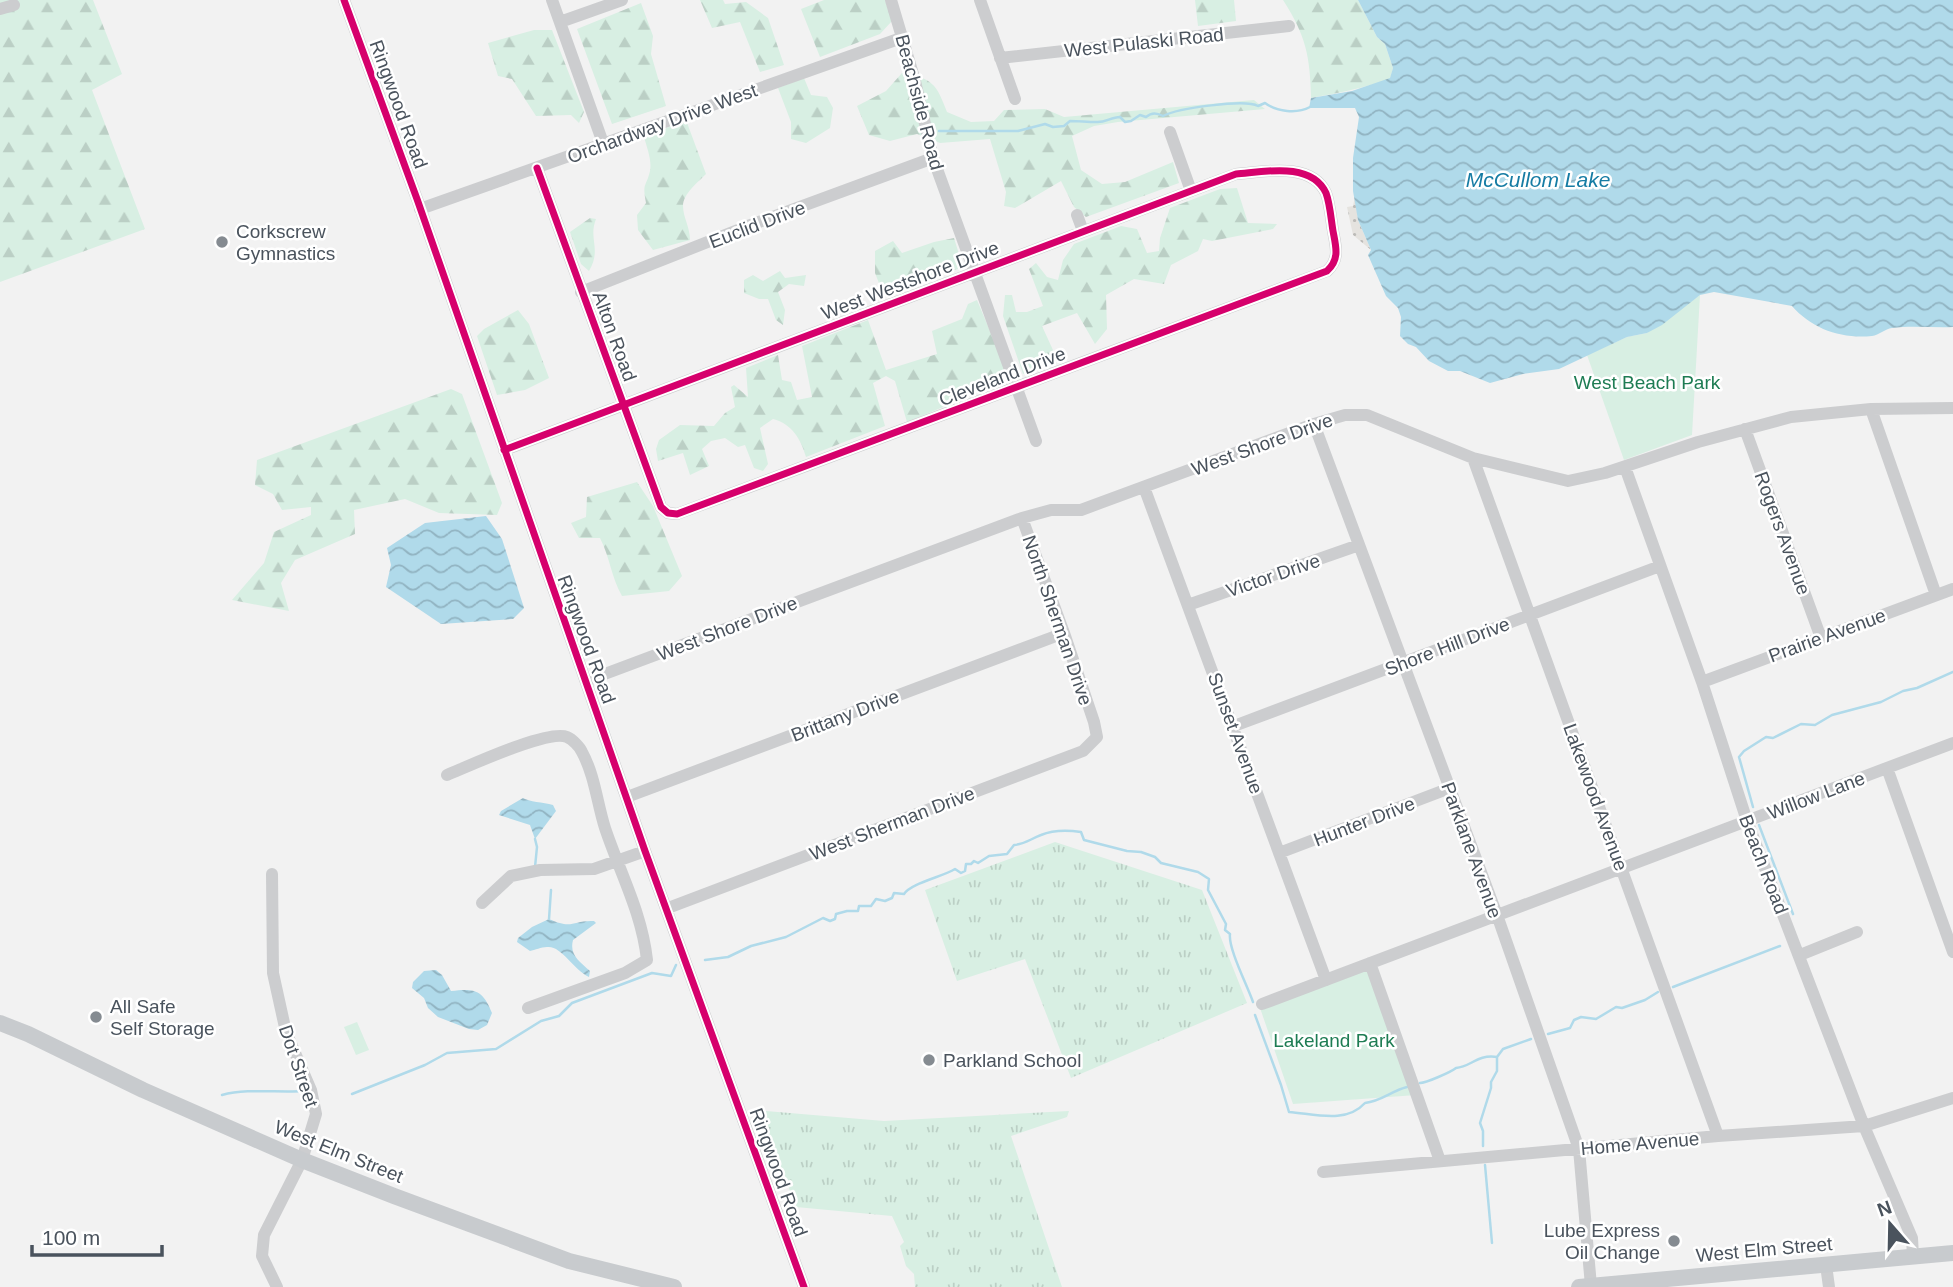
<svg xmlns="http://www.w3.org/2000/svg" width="1953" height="1287" font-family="Arial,sans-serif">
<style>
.grass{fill:url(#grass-tufts)}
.forest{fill:url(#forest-firs)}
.sand{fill:url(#sand-dots)}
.park{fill:#d8efe3}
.water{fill:url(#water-waves)}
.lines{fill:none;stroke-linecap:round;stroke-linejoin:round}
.stream{stroke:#b0daea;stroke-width:2.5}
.minor{stroke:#cccdcf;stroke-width:12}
.major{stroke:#c8cbce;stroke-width:16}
.cycleway-casing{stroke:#fff;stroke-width:11}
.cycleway{stroke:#d6006c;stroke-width:7}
.poi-dot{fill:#858b91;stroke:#fff;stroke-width:2.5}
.labels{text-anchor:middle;stroke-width:5;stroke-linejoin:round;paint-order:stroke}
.street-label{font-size:19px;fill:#4a535d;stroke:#fff}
.poi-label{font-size:19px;fill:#4a535d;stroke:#fff;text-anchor:start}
.park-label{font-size:19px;fill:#1e7c53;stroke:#fff}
.water-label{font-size:21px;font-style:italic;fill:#167ca4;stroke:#fff}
</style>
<defs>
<pattern id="grass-tufts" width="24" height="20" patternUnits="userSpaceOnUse" patternTransform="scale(1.75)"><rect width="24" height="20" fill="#d8efe3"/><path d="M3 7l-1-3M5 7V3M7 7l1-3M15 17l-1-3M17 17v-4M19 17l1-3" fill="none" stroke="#bbcfc5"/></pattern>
<pattern id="forest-firs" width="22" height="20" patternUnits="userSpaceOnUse" patternTransform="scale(1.75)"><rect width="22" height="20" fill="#d8efe3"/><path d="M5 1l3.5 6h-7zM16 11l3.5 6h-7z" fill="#bbcfc5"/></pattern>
<pattern id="sand-dots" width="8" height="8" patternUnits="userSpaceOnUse" patternTransform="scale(1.75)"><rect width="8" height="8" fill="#e5e3df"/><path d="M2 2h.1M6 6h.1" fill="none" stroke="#bcbbb8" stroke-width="1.8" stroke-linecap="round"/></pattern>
<pattern id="water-waves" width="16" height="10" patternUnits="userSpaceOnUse" patternTransform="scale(1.75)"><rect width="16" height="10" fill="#b0daea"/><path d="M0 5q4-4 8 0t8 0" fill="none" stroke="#91b3c1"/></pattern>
</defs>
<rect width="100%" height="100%" fill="#f2f2f2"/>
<path class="grass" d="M1055,842l147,48 45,113 -176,75 -46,-119 -68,22 -32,-91z
M766,1111l118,10 185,-10 -2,6 -56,19 51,151h-147l-1,-13 -8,-8 -6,-20 4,-4 -12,-26 -96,-9 -35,-94z"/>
<path class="forest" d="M0,0h93l29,74 -30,16 53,139 -145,53z
M700,0h23l2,4 21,-2 22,16 16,47 -24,7 -20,-50 -28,6z
M824,0h61l7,21 -12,13 -60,23 -19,-48z
M1195,0h39l2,21 -38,5z
M1283,0h75l19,37 8,7 8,24 -3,11c-26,9 -52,14 -79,19 -1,-42 -5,-62 -28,-98z
M641,3l12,33 -2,18 15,52 -54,18 -35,-95z
M534,30h18l32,82 -5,11 -8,-8 -35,1 -24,-37 -14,-3 -10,-33z
M902,73c31,6 34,10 45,39l24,10 23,-1 10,-11 41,-1 19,8 190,-17 11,9 -147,13 -24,4 -22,10 9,34 21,14 23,-2 48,-20 6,21 -93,34 -12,-10 -13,-26 -46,27 -11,-2 2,-14 -16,-53 -50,4 -23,-9 -27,7 -21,-6 -12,-29 29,-15z
M804,78l7,17 16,2 6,11 -3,20 -24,15 -15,-4v-17l-13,-34z
M686,120l20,54c-8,8 -23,20 -23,32 0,11 7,21 7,34l-37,10 -15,-20 -1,-15 9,-12c-4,-21 0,-15 4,-32 2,-11 -3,-23 -6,-34z
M1237,188l11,35 29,1 -4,5 -61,12 -9,-2 -5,12 -27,14 -7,19 -30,-5 -28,16 1,34 -12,15 -18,-31 -35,13 16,35 -35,13 -20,-58 2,-21h7l4,17h11l16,-6 -14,-37 7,-6 11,14 11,3 5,-20 11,-16 47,-18 16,3 10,24 12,-2 1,-13 10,-30 50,-19z
M590,218l6,1c-8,20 6,30 -7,52l-8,-7 -11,-32z
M954,238l9,29 -79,29 -9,-23v-22l18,-10 9,12 32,-11z
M780,271l5,7 21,-3 -2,11 -15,-2 -11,8 7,18 -2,15 -7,-5 -8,-21h-9l-15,-6v-13l9,-5 10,6z
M977,300l31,74 -1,9 -10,5c-18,-6 -32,8 -47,16 -14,6 -28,12 -43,18l-12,-41 -9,-5 -13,7 12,43 -79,31c-5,-18 -14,-33 -33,-38l-13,9 8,36 -5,7 -9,-3 -9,-23 -7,2 -13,-9 -14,3 -9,8 7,17 -19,9 -7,-22 -25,8 -2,-12 3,-9 21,-15 34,1 11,-13 10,-6 -4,-20 3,-2 14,12 -2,-29 32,-13 4,25 9,2 6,18 15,-3 -10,-51 66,-26 18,50 51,-16 -5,-23 30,-12 6,-15z
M518,310l11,14 20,54 -24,12 -28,5 -20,-59 7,-7z
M451,389l11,5 40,109 -5,12 -58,-2 -34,-14 -51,11 1,24 -60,26 -14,23 8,28 -57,-11 32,-37 10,-31 37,-17v-8l-29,3 -9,-16 -18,-9 2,-25z
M637,482l16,24 29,70 -13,15 -47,5c-11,-19 -12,-39 -22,-58h-21l-8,-15 15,-6 1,-20z"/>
<path class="sand" d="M1355,196l3,24 13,30 -18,-15 -6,-28 6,-1z"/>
<path class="park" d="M1700,295l-8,140 -68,25 -37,-105 40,-18 20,-4z
M1370,963l46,132 -123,9 -34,-99z
M357,1022l12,28 -13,5 -12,-28z"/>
<path class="water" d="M1358,0h595v327c-20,1 -41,-2 -61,1 -7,1 -13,7 -20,8 -31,3 -60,-7 -80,-30l-78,-14 -14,3 -38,30 -15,8 -20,4 -68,32 -36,5 -33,9 -30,-12h-12l-19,-10 -13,-14 -8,-3 -8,-8 1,-19 -3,-9 -12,-12 -18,-41 3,-5 -13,-30 -5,-29v-33l6,-41 -4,-9h-46l2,-10 41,-7 38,-13 3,-10 -8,-24 -8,-7z
M486,516l16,23 22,69 -11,11 -72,5 -55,-37 5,-22 -4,-17 38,-25z
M523,798c6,4 20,4 30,7l3,6 -21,28 -5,-14 -31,-10 2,-4z
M549,919c24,11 23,1 45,2l2,2 -23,17c-4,15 7,22 17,31l-1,6c-16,-8 -28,-32 -42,-30 -6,0 -12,3 -17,4l-13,-9 1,-4 14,-11z
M436,970l6,5 9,16c24,-3 32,-1 41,22l-5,12 -9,5 -9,-1 -31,-12 -10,-9 -4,-10 -12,-10 1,-6 11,-11z"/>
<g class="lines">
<path class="stream" d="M939,131h79l27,-7 8,3 11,-1 6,-5c9,0 17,1 26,1 9,1 15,-5 24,-5l5,5 6,-1 9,-6 6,2c6,-5 11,-4 17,-1 15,-8 82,-17 95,-10l7,-3c12,9 32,11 45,4
M1753,807l-14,-50 5,-6 22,-14 7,1 28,-14 14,1 17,-10 49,-13 22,-11 14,-3 36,-16
M1759,825l34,89
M535,839l2,8 -2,20
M549,919l2,-29
M705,960l23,-3 23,-11 35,-9 37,-19 7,3 5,-2 1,-5 11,-3h11l1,-5h12l5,-7 9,2 7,-3 2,-5 10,1c7,-11 38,-17 51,-25l6,4 4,-2 1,-7h5l3,-3 4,2 11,-7 18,-2 7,-9c12,-1 16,-6 27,-10 12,-5 27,-5 40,-3l3,8 43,11 14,1 14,5 6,6 37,9 11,7 -1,11 18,34 -1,6 5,4c-2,14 17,51 23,68
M1673,987l107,-41
M1255,1015l26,70 8,27c26,2 57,12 76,-9 17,-2 26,-12 42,-16
M1548,1034l22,-6 4,-8 7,-3 15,2 20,-12 6,1 23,-8 13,-8
M1420,1083c6,0 31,-11 36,-15 15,-1 21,-14 41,-11
M352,1094l73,-29 22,-12 49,-4 45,-28 18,-5 13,-13 80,-30 19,3 5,-11
M222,1095c26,-7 56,-2 82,-4
M1483,1146v-15l-3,-8 11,-35v-6l6,-11v-14l6,-8 28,-10
M1485,1165l7,78"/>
<path class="minor" d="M344,0l73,199 228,652 159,436
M552,0l51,143
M891,0l24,81 18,77 103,283
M980,0l35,99
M0,9l14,-4
M560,22l62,-22
M1000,58l289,-32
M1170,132l21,59
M420,209l484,-172
M1077,215l6,16
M581,292l167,-66 185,-68
M1871,409l65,186
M1314,424l183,491 82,234 12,137
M1745,429l76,209
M504,450l732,-276c27,-2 75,-13 90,19 4,11 5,26 7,38 3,16 7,28 -6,40l-650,243 -9,-1 -7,-6c-41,-113 -83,-226 -124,-339
M1473,458l245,678
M1625,467l77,215 45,139 117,305 48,112 1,18
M1144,487l182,493
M1188,605l171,-60
M586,681l436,-163 29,-8h30l233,-86 31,-9h22l106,43 95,23 37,-8 93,-31 93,-25 80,-8 82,-1
M1702,682l251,-93
M1234,726l426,-160
M1887,768l66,184
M447,775c22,-9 101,-46 120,-38 5,2 13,10 15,15 13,24 15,51 23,76 15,45 37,85 42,132l-22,13 -97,35
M627,797l437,-164
M1279,853l171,-65
M272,874l1,99 13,59 25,58 5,24 -14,46 -38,75 -2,21 15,31
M482,903l29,-27 29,-6 54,-1 51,-18
M668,908l415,-157 14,-14 -3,-15 -30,-89 -42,-115
M1800,955l57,-23
M1370,963l70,198
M1262,1004l691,-261
M1323,1172l395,-36 146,-10 89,-28
M1826,1265l3,22"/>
<path class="major" d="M0,1023l28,11 115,56 159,70 92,36 175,65 105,26
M1579,1287l374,-34"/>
<defs>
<path id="cycleway" d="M344,0l73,199 228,652 159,436
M504,450l732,-276c27,-2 75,-13 90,19 4,11 5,26 7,38 3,16 7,28 -6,40l-650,243 -9,-1 -7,-6c-41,-113 -83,-226 -124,-339"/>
</defs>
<use href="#cycleway" class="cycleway-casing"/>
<use href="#cycleway" class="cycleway"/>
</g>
<g class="poi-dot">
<circle cx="222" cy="242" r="7"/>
<circle cx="96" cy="1017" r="7"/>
<circle cx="929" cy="1060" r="7"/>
<circle cx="1674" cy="1241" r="7"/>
</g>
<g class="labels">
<g class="street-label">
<text transform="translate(1144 42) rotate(-6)" y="7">West Pulaski Road</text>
<text transform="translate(920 102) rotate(75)" y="7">Beachside Road</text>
<text transform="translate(399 104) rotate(70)" y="7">Ringwood Road</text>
<text transform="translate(662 123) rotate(-20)" y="7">Orchardway Drive West</text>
<text transform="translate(757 224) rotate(-21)" y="7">Euclid Drive</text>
<text transform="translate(910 280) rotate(-21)" y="7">West Westshore Drive</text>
<text transform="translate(615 336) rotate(70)" y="7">Alton Road</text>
<text transform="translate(1002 376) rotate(-21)" y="7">Cleveland Drive</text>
<text transform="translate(1262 444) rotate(-20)" y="7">West Shore Drive</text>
<text transform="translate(1783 533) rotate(70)" y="7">Rogers Avenue</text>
<text transform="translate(1273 575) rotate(-19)" y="7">Victor Drive</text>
<text transform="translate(1058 620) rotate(71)" y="7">North Sherman Drive</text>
<text transform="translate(727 628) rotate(-21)" y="7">West Shore Drive</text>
<text transform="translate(1827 635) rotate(-20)" y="7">Prairie Avenue</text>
<text transform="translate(587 639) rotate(70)" y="7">Ringwood Road</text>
<text transform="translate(1447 646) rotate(-21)" y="7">Shore Hill Drive</text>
<text transform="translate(845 715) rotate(-21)" y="7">Brittany Drive</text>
<text transform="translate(1236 733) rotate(70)" y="7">Sunset Avenue</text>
<text transform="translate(1816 795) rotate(-21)" y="7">Willow Lane</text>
<text transform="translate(1596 797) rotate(70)" y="7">Lakewood Avenue</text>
<text transform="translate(1364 821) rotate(-21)" y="7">Hunter Drive</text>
<text transform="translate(892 823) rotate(-21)" y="7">West Sherman Drive</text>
<text transform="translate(1472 850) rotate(70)" y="7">Parklane Avenue</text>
<text transform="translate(1764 864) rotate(69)" y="7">Beach Road</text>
<text transform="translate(299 1066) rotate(71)" y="7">Dot Street</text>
<text transform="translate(1640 1143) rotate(-5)" y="7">Home Avenue</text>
<text transform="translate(339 1151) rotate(22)" y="7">West Elm Street</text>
<text transform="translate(779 1172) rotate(70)" y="7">Ringwood Road</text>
<text transform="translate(1764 1249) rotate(-5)" y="7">West Elm Street</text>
</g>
<g class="poi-label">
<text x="236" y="238">Corkscrew<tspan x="236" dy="22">Gymnastics</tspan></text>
<text x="110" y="1013">All Safe<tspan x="110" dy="22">Self Storage</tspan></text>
<text x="943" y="1067">Parkland School</text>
<text x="1660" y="1237" text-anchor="end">Lube Express<tspan x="1660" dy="22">Oil Change</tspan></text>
</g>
<g class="park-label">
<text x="1647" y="389">West Beach Park</text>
<text x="1334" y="1047">Lakeland Park</text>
</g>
<g class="water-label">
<text x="1538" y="187">McCullom Lake</text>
</g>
</g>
<g transform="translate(1890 1224) rotate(340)" stroke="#ffffff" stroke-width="5" paint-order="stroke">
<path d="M0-5L12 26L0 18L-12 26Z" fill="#4a535d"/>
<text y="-10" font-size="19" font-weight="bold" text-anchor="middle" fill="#4a535d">N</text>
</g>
<path d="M32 1245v10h130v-10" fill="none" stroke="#4a535d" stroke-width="3.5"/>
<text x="42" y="1245" font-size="21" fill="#4a535d" stroke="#ffffff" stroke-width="5" paint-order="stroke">100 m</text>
</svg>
